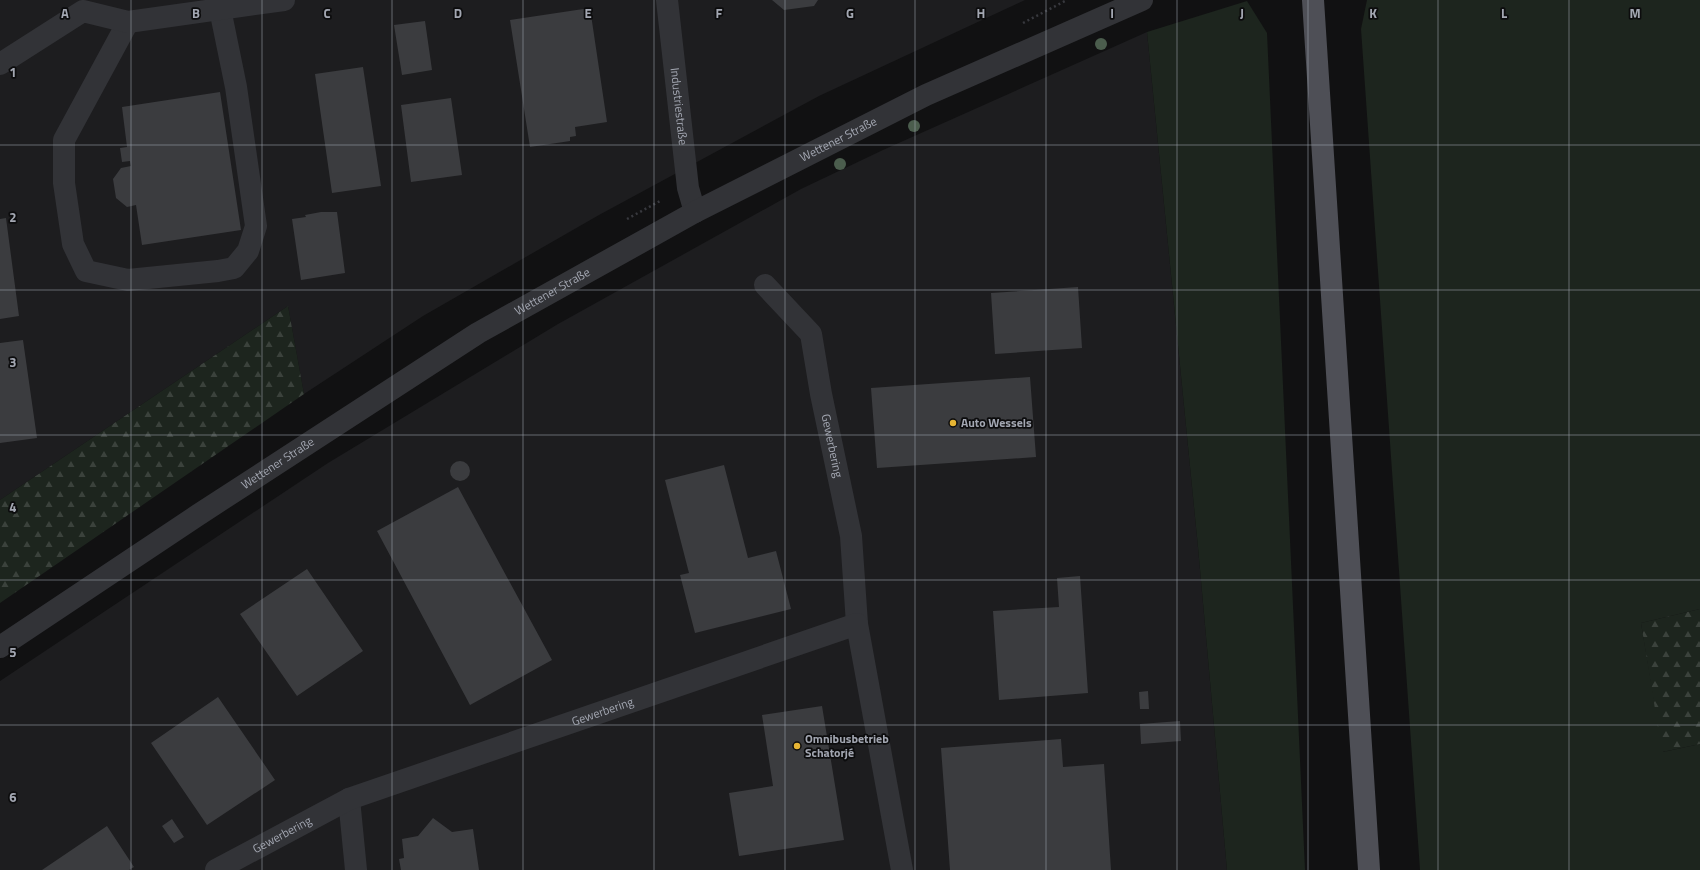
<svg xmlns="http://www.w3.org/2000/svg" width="1700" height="870" font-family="'Titillium Web',sans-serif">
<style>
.built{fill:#1d1d1f}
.grass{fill:#1d251e}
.forest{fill:url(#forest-firs)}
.building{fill:#3b3c3f}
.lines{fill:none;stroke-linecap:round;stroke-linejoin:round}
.path{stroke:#38393e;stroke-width:2.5;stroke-dasharray:2 3;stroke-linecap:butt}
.minor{stroke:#323337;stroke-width:22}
.major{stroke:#4e4f56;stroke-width:22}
.tree{fill:#4b5d4d}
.grid{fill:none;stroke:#a3a7b2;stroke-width:1;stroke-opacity:0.55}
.poi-dot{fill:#e7b534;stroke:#0c0c0d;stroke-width:1.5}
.labels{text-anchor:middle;stroke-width:3.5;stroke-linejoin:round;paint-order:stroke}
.street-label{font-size:12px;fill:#a3a7b2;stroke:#0c0c0d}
.poi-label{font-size:12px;font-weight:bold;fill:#a3a7b2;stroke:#0c0c0d;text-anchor:start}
.grid-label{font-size:13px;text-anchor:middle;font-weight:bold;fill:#a3a7b2;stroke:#0c0c0d;stroke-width:3.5;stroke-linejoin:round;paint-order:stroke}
</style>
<defs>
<pattern id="forest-firs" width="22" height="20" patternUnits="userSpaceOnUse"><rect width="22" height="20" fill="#1d251e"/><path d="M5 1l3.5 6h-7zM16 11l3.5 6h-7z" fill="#3b423c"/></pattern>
</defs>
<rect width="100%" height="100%" fill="#111112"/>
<path class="built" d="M0,0h1025l-206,96 -220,119 -176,101 -119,78 -16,-88 -288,194z
M1147,32l51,515 29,323h-1227v-189l328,-218 230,-139 243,-135 82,-39z"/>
<path class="grass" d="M1367,0h333v609l-59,14 22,129 37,-8v126h-280l-59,-841z
M1247,1l20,32 38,837h-78l-29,-323 -51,-515z"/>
<path class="forest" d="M288,306l16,88 -304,209v-103z
M1700,609v135l-38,8 -21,-129z"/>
<path class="building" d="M772,0h46l-4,6 -30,4z
M590,8l17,114 -32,5 1,9 -6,1v4l-40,6 -20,-127z
M425,21l7,49 -30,5 -8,-50z
M363,67l18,119 -49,7 -17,-119z
M220,92l21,138 -99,15 -6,-40 -9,2 -11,-9 -3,-19 8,-11 10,-2 -1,-5 -8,1 -2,-14 7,-1 -5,-40z
M451,98l11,77 -51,7 -10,-77z
M321,212h16l8,61 -44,7 -9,-61 14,-2 -1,-2z
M6,218l13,98 -19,3v-100z
M1078,287l4,61 -87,6 -4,-61z
M23,340l14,98 -37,5v-100z
M1030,377l6,80 -159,11 -6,-80z
M450 471a10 10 0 1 1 20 0a10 10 0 1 1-20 0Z
M724,465l24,93 28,-7 15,58 -96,24 -15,-58 9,-2 -24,-93z
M458,487l94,173 -82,45 -93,-174z
M307,569l56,82 -66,45 -57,-82z
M1080,576l8,117 -89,7 -6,-89 66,-4 -2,-29z
M1148,691l1,18h-9l-1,-17z
M218,697l57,83 -68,45 -56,-82z
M822,706l22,134 -105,16 -10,-63 44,-7 -11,-71z
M1180,721l1,20 -40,3 -1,-20z
M1061,739l2,28 41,-3 7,106h-161l-9,-122z
M433,818l19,14 21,-3 6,41h-78l-2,-11 5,-1 -2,-19 16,-3z
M172,819l12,18 -10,6 -12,-17z
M107,826l27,41 -5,3h-87z"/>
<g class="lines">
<path class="path" d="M1023,23l44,-23
M627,219l33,-18"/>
<g class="minor">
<path id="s1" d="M667,0l21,188 7,24"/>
<path d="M128,22l-64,118v43l9,61 13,27 42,9 90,-9 16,-3 14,-17 8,-25 -20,-139 -16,-78"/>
<path d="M0,64l83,-53 45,11 156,-22"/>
<path id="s2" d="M765,285l46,49 10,60 30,142 6,88"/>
<path id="s3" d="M0,647l198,-132 280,-182 217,-121 231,-117 216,-95"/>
<path d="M349,799l7,71"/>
<path id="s4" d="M216,870l133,-71 508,-175 45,246"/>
</g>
<path class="major" d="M1313,0l56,870"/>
</g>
<g class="tree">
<circle cx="1101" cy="44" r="6"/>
<circle cx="914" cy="126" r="6"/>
<circle cx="840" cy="164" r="6"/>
</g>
<path class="grid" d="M131,0v870M262,0v870M392,0v870M523,0v870M654,0v870M785,0v870M915,0v870M1046,0v870M1177,0v870M1308,0v870M1438,0v870M1569,0v870M0,145h1700M0,290h1700M0,435h1700M0,580h1700M0,725h1700"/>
<g class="poi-dot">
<circle cx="953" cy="423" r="4"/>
<circle cx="797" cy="746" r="4"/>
</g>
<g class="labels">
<g class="street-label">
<text dy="4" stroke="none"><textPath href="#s1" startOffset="107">Industriestraße</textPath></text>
<text dy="4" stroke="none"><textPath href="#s3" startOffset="981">Wettener Straße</textPath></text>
<text dy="4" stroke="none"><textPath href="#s3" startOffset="657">Wettener Straße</textPath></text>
<text dy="4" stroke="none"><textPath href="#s2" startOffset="181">Gewerbering</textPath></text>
<text dy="4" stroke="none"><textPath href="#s3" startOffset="333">Wettener Straße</textPath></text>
<text dy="4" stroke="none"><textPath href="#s4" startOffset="419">Gewerbering</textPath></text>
<text dy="4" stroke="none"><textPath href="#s4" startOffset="75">Gewerbering</textPath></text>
</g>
<g class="poi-label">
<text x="961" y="427">Auto Wessels</text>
<text x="805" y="743">Omnibusbetrieb<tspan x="805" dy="14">Schatorjé</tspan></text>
</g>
</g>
<g class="grid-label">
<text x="65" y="18">A</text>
<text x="196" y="18">B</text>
<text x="327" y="18">C</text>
<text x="458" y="18">D</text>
<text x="588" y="18">E</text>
<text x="719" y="18">F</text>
<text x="850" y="18">G</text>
<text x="981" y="18">H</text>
<text x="1112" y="18">I</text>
<text x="1242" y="18">J</text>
<text x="1373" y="18">K</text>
<text x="1504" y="18">L</text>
<text x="1635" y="18">M</text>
<text x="13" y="77">1</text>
<text x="13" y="222">2</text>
<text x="13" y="367">3</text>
<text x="13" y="512">4</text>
<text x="13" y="657">5</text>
<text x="13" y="802">6</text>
</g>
</svg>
